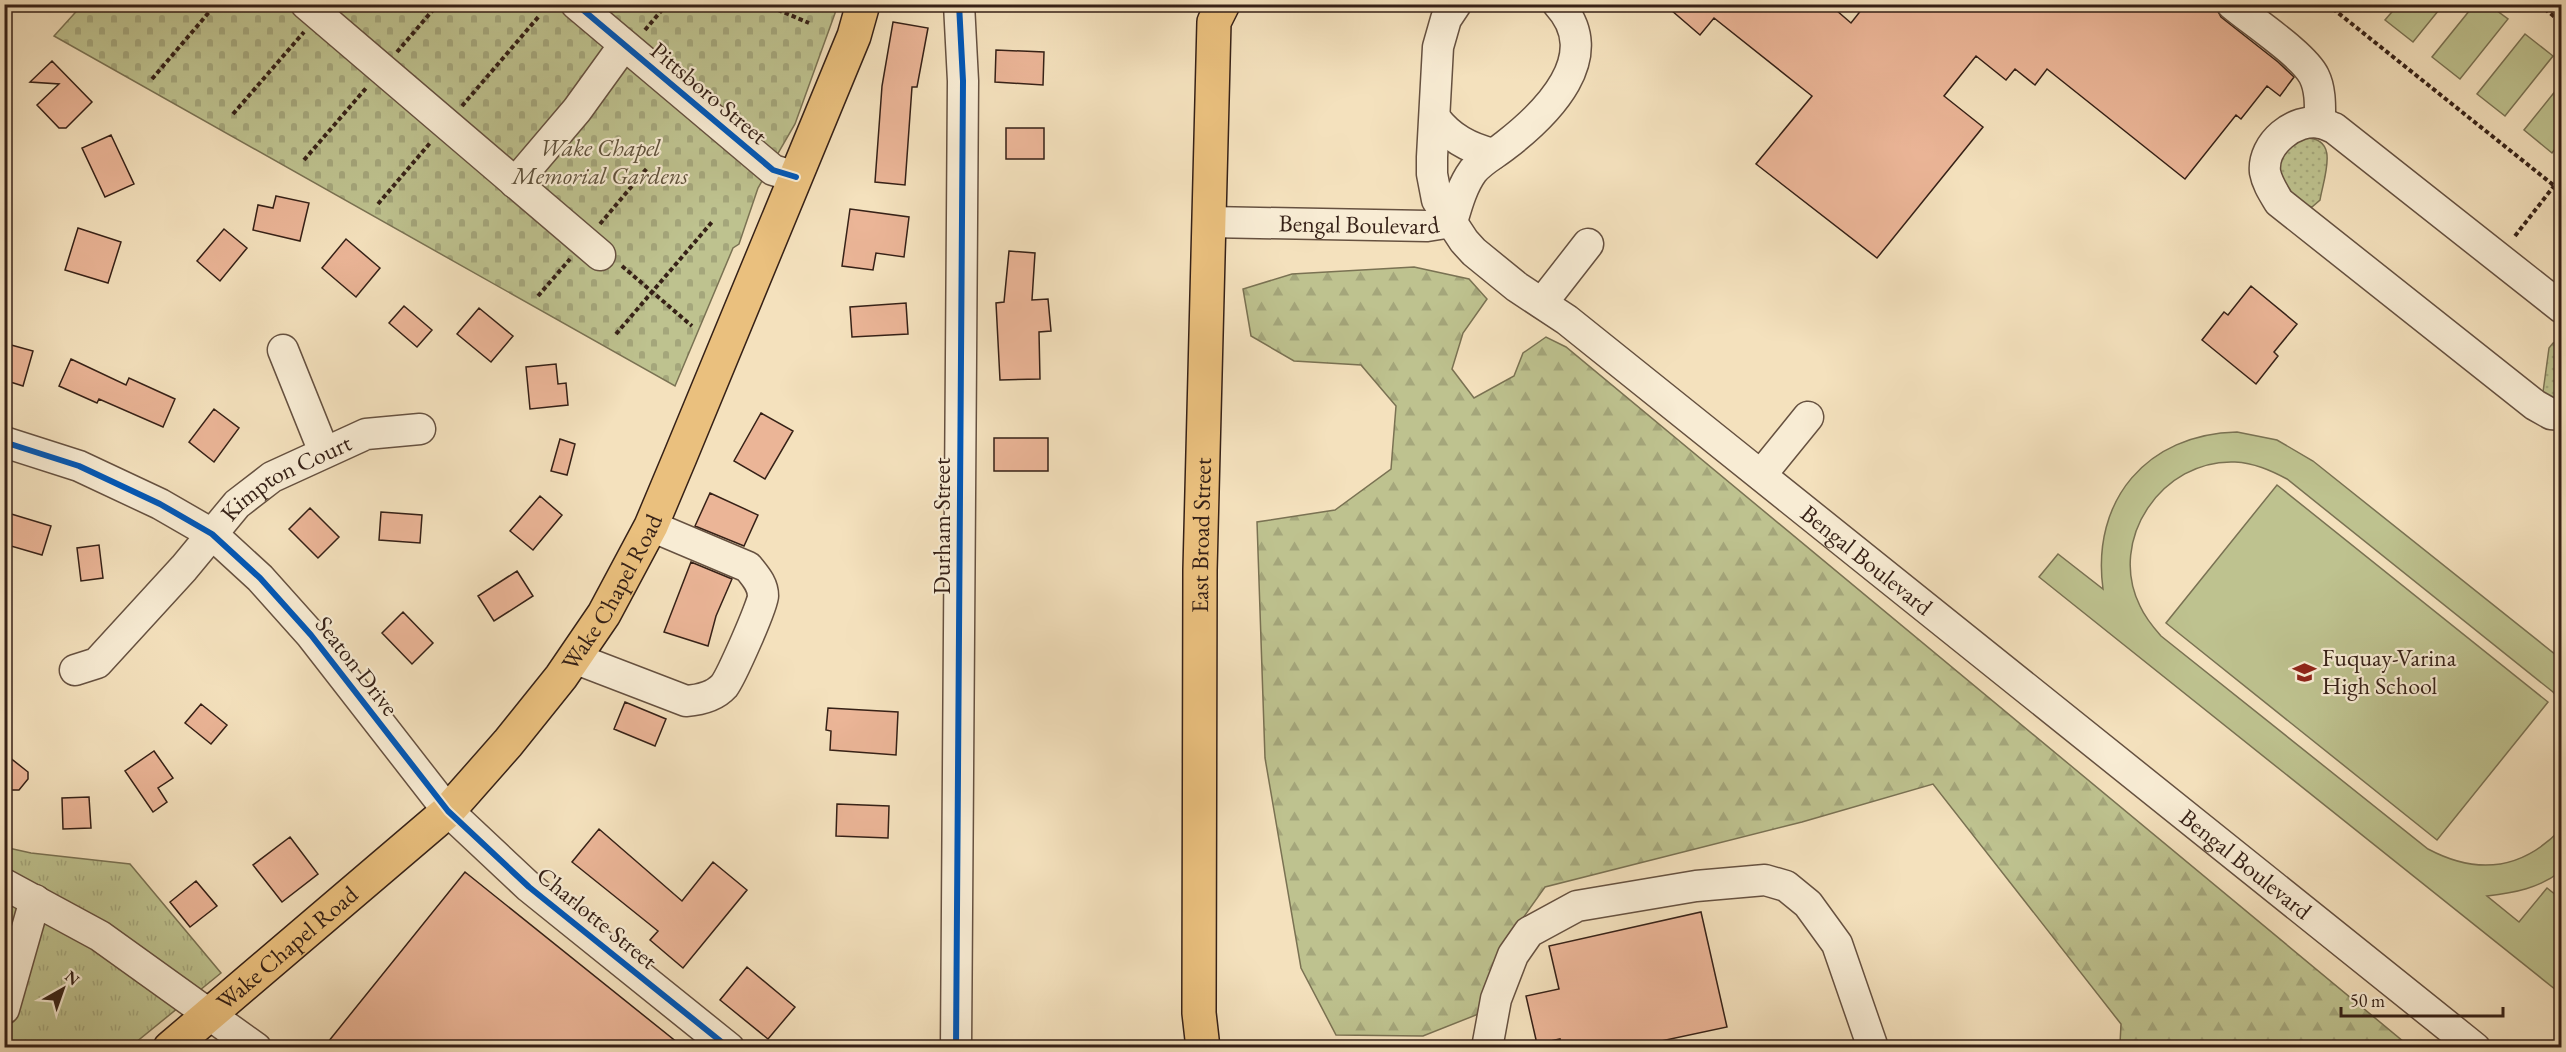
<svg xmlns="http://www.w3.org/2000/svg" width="2566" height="1052" font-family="'EB Garamond',serif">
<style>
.grass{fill:url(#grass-dots);stroke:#7a7253;stroke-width:1.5}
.forest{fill:url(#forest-firs);stroke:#7a7253;stroke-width:1.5}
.cemetery{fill:url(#cemetery-stones);stroke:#7a7253;stroke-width:1.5}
.park{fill:url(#park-tufts);stroke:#7a7253;stroke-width:1.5}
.pitch{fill:#bec28f;stroke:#7a7253;stroke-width:1.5}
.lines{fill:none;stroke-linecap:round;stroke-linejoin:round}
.stream{stroke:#737f71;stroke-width:7}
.building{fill:#ebb597;stroke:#362117;stroke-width:1.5}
.minor-casing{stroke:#665140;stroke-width:33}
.major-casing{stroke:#362117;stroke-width:36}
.path{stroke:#362117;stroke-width:4;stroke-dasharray:4.5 3;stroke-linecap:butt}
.minor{stroke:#f8ecd4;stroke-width:30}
.major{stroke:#eac07e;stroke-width:33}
.cycleway-casing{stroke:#f8ecd4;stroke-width:10}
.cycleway{stroke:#0057b8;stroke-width:6}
.labels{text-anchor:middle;stroke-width:4.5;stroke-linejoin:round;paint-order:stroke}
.street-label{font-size:24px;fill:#362117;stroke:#f8ecd4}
.park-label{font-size:24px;font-style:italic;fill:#5f513b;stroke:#f8ecd4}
.poi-label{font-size:24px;fill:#362117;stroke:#f8ecd4;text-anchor:start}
</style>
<defs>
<pattern id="grass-dots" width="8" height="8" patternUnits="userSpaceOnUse" patternTransform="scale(1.5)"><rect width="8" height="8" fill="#bec28f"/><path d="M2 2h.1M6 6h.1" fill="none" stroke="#a4a67b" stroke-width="1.8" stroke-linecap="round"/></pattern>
<pattern id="forest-firs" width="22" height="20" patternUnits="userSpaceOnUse" patternTransform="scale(1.5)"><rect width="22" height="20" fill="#bec28f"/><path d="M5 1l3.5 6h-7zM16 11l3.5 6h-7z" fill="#a4a67b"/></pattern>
<pattern id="cemetery-stones" width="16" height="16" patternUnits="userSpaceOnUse" patternTransform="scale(1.5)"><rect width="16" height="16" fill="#bec28f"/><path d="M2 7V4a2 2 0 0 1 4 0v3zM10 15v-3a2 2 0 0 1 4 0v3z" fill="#a4a67b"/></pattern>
<pattern id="park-tufts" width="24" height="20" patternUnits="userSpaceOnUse" patternTransform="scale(1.5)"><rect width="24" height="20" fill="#bec28f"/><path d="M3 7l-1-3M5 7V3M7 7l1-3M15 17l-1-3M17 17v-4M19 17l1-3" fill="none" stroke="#a4a67b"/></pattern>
</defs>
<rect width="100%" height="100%" fill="#f4e1bd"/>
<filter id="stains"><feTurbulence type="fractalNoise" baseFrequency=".00333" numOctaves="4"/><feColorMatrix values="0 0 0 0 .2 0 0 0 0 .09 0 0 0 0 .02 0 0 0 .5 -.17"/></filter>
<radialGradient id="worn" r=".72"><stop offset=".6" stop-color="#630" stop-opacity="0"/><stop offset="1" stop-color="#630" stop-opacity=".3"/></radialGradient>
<path class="grass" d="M2303,138c38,-2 21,38 17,62l-8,7c-22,-4 -42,-34 -28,-55 4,-6 12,-10 19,-14z
M2561,339v61l-16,-4 -2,-4 6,-44 4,-5z"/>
<path class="forest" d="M1414,267l55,12 18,20 -24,34 -11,36 22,29 40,-22 9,-23 23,-16 20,10 844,700h-305l15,-3 1,-20 -188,-240 -131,38 -257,65 -42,59 -22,67 -58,23 -87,-1 -35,-67 -36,-210 -8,-236 78,-12 56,-41 5,-63 -35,-41 -67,-4 -43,-25 -8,-47 49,-15z"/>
<path class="cemetery" d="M83,4l755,1 -43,119 -37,64 -19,56 -6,4 -58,138 -621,-350z"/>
<path class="park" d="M4,847l27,6 99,11 91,109 -91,74h-125z"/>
<path class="pitch" d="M2398,5v-1l45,1 -30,37 -28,-22z
M2474,5h15l19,14 -48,60 -28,-22z
M2525,34l28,22 -48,60 -28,-22z
M2561,84v57l-9,12 -28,-23z
M2237,432l40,8 36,21 248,198v42l-8,-9 -266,-213c-17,-9 -33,-16 -52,-17 -73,-3 -128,78 -95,144 5,11 13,21 21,30l267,213c49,26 94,21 133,-20v42c-21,17 -47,22 -74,25l32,26 28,-34 14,11v95l-522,-417 19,-23 45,35c-12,-89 44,-155 134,-157z
M2277,485l271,217 -111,138 -271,-217z"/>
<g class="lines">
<path class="stream" d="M2174,1047l4,1"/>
</g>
<path class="building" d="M1664,4h165l22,19 15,-19h348l7,13 57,45 16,15 -14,19 -13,-10 -26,33 -5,-4 -51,64 -138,-110 -12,16 -20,-16 -9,11 -30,-24 -32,40 39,31 -106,131 -121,-94 56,-68 -98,-78 -14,17z
M893,22l35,6 -11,59h-5l-7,98 -30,-3 7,-96z
M996,50l48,2 -1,33 -48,-3z
M52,61l40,41 -26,26h-7l-22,-23 22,-21 -29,-2z
M1006,128h38v31h-38z
M111,135l23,49 -29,13 -23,-49z
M276,196l33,7 -9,38 -47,-11 5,-25 15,3z
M850,209l59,8 -5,40 -28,-4 -3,17 -31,-4z
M78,228l43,14 -13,41 -43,-13z
M224,229l23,19 -27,33 -23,-20z
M346,239l34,29 -24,29 -34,-29z
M1009,251l26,2 -3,47 16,-1 3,32 -12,1 1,47 -40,1 -4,-77 8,-1z
M2251,286l46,38 -23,28 4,4 -22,28 -54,-44 22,-28 4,3z
M906,303l2,31 -56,3 -2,-30z
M404,306l28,24 -15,17 -28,-24z
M479,308l34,28 -22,26 -34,-28z
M4,343l29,8 -10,35 -19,-6z
M71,359l55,26 3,-7 46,21 -12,28 -64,-28 -2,4 -38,-17z
M556,364l2,20 8,-1 2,22 -38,4 -4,-42z
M214,409l25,19 -25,34 -25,-20z
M761,413l32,18 -28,48 -31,-18z
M994,438h54v33h-54z
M560,439l15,5 -8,31 -16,-4z
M710,493l48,22 -14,31 -49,-20z
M540,496l22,19 -29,35 -23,-19z
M310,508l29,29 -21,21 -29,-29z
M381,512l41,3 -2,28 -41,-3z
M8,513l43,13 -9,29 -38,-11v-18z
M99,545l4,33 -22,3 -4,-33z
M691,562l41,17 -16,37 -8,30 -44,-14z
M517,571l16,25 -39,25 -16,-25z
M403,612l30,31 -21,21 -30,-31z
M625,702l41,17 -11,27 -41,-17z
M201,704l26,21 -16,19 -26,-21z
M828,708l70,4 -2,43 -66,-5 1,-19 -5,-1z
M154,751l19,27 -15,10 9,14 -14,10 -28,-41z
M4,753l24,19v7l-9,11h-7l-8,-7z
M89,797l2,31 -28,1 -1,-31z
M837,804l52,2 -1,32 -52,-2z
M599,829l83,72 31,-39 34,28 -64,78 -33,-28 8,-9 -86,-69z
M290,837l28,37 -36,28 -29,-37z
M465,872l218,175h-359z
M196,881l21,25 -27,21 -20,-25z
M1701,912l26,115 -94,20h-71l-2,-8 -23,5 -11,-48 33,-7 -10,-43z
M747,967l48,40 -27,32 -48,-39z"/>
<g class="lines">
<defs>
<g id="minor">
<path d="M306,4l294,251"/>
<path d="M576,4l197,166 23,7"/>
<path id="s1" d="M1456,4l-10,15 -8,28 -6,110v17l5,26 27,41 10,11 43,35 50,33 908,728"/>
<path d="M2232,4c20,17 72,51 82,72 7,14 6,31 6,47"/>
<path d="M1435,118c15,20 34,30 58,36"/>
<path d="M515,183l62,-73 47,-65"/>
<path id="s2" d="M1209,222l218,4 25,-4"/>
<path d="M1452,222c5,-17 10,-36 21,-51 9,-11 22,-17 33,-26 40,-31 100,-89 52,-141"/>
<path d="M1542,303l46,-59"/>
<path d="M2562,308l-228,-180c-4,-1 -8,-4 -13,-5 -26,-6 -59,21 -56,49 2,11 8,20 14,30l256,203 16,9 11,1"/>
<path d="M283,350l41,102"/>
<path d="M4,442l75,24 81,38 52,30 48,44 51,57 137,176 81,76 200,161"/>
<path d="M1761,475l47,-58"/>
<path d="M574,658l112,43c13,-1 29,-5 38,-15 7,-9 39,-81 39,-90 0,-12 -8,-20 -15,-29l-97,-41"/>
<path id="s3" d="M75,670l22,-7 87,-95 53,-64 35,-27 94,-43 54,-5"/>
<path d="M4,884l96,52 156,112"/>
<path d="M4,1009l31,-109"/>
<path d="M956,1048l7,-967 -4,-77"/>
<path d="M1487,1048l9,-49 17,-44 16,-23 48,-26 119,-20 69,-6 21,6 22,18 29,40 36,104"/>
</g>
<g id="major">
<path id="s4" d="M170,1048l278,-237 60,-68 53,-66 43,-63 47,-88 29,-69 174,-421 9,-32"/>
<path id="s5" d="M1203,1048l-4,-35 1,-443 14,-548 9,-18"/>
</g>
</defs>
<use href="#minor" class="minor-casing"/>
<use href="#major" class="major-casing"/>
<path class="path" d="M764,4l45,19
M2327,4l235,188
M2539,4l23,19
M645,30l22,-26
M397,52l41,-48
M152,79l64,-75
M462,106l78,-91
M233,114l71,-82
M304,160l63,-73
M2562,197v20
M378,204l52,-61
M600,224l48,-57
M2515,236l39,-50
M622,266l70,60
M538,296l32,-37
M616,334l96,-112"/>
<use href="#minor" class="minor"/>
<use href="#major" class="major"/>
<defs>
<path id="cycleway" d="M576,4l197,166 23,7
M4,442l75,24 81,38 52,30 48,44 51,57 137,176 81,76 200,161
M956,1048l7,-967 -4,-77"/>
</defs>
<use href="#cycleway" class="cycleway-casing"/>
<use href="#cycleway" class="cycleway"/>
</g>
<defs>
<symbol id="school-bare" viewBox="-9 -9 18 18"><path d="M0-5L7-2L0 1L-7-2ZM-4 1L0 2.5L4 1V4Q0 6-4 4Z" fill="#8f2418" stroke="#f8ecd4" stroke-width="2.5" paint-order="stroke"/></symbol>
</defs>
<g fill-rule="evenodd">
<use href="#school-bare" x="2288" y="656" width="33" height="33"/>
</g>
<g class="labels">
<g class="street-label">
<text transform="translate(709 93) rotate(40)" y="8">Pittsboro Street</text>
<text dy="8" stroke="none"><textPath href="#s2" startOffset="150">Bengal Boulevard</textPath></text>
<text dy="8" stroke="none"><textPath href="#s3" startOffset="291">Kimpton Court</textPath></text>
<text transform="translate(942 526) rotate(-90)" y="8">Durham Street</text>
<text dy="8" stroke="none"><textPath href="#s5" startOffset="513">East Broad Street</textPath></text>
<text dy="8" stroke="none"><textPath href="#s1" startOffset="764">Bengal Boulevard</textPath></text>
<text dy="8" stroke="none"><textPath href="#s4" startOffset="640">Wake Chapel Road</textPath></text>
<text transform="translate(357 666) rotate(52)" y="8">Seaton Drive</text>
<text dy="8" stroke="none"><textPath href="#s1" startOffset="1250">Bengal Boulevard</textPath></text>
<text transform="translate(597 918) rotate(39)" y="8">Charlotte Street</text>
<text dy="8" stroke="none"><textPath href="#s4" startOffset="154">Wake Chapel Road</textPath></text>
</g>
<g class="park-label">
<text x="600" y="156">Wake Chapel<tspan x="600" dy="28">Memorial Gardens</tspan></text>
</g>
<g class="poi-label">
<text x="2322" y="666">Fuquay-Varina<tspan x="2322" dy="28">High School</tspan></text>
</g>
</g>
<rect width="2566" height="1052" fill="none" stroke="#f4e1bd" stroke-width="24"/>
<rect x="6" y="6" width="2554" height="1040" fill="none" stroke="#362117" stroke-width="3"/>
<rect x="12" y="12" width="2542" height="1028" fill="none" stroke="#362117" stroke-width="1.5"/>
<g transform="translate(63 989) rotate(40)" stroke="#f8ecd4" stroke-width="4.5" paint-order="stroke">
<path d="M0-4.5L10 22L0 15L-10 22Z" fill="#362117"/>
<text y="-9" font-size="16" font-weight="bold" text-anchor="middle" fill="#362117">N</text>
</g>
<path d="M2341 1007v9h162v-9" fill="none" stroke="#362117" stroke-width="3"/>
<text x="2350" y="1007" font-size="18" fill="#362117" stroke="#f8ecd4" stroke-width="4.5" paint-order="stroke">50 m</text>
<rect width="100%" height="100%" filter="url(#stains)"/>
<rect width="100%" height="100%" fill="url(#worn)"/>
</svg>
